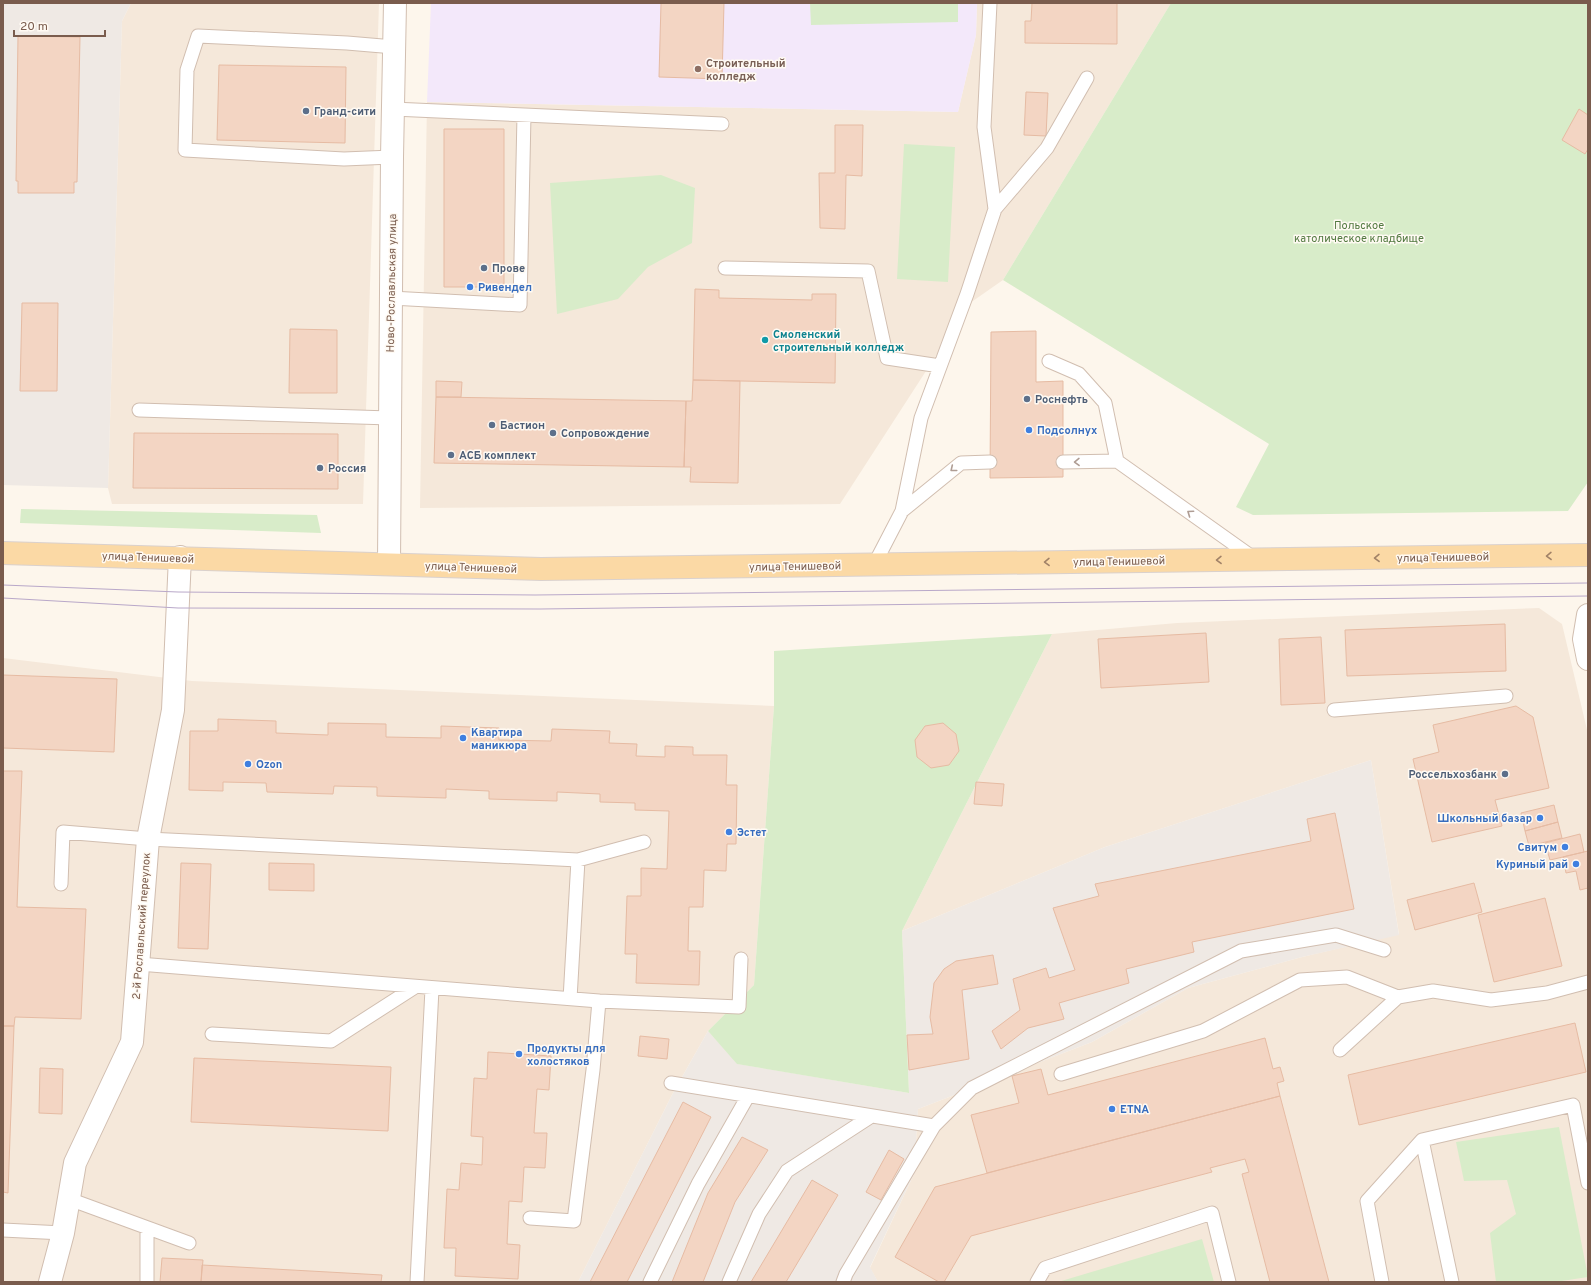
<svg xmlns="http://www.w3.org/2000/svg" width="1591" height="1285" font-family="Overpass,sans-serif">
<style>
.residential{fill:#f5e8da}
.industrial{fill:#efe9e4}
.education{fill:#f3e8fa}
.green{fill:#d8ecc9}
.building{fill:#f3d5c3;stroke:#e6bba3}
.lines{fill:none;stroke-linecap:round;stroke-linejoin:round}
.service-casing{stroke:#d1beb0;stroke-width:15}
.minor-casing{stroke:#d1beb0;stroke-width:24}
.tertiary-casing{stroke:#d1beb0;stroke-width:24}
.primary-casing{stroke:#dad1cd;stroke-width:24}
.service{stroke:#fff;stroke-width:13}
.minor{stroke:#fff;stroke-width:22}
.tertiary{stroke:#fff;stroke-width:22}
.primary{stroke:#fbd9a5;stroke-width:22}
.tram{stroke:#b9a8c9;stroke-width:1}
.oneway{stroke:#af9d94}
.oneway2{stroke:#a18267}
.education-dot{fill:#8d6e63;stroke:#fffaf3;stroke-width:1.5}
.service-dot{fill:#5c6f8a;stroke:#fffaf3;stroke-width:1.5}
.shop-dot{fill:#3f7fe0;stroke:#fffaf3;stroke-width:1.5}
.culture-dot{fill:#0f9aa8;stroke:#fffaf3;stroke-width:1.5}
.labels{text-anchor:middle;stroke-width:3;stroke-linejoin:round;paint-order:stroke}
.education-label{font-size:11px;font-weight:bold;fill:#785e54;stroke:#fffaf3;text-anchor:start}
.service-label{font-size:11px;font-weight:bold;fill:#4e5e75;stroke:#fffaf3;text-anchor:start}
.park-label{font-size:11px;fill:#537a41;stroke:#fffaf3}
.street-label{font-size:11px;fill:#7a5c4d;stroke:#fffaf3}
.shop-label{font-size:11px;font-weight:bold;fill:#366cbe;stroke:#fffaf3;text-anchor:start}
.culture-label{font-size:11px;font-weight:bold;fill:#0d838f;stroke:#fffaf3;text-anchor:start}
</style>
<rect width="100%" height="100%" fill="#fdf6ec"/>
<path class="residential" d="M131,3h248l-16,501h-251l-4,-16 14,-467z
M977,3h194l-168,277 -33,23 -130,201 -420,4 7,-406 531,10 18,-77z
M1539,608l23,16 26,110v548h-710l-8,-14 44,-94 4,-65 174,-67 96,-54 114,-31 97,-23 -28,-174 -266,87 -203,84 150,-297 125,-11z
M3,658l189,23 582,25 -20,279 -46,46 -35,62 -95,189h-575z"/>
<path class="industrial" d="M3,3h128l-9,18 -14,467 -105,-3z
M1371,760l28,175 -97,22 -114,31 -96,54 -174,67 -4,65 -44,93 8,15h-300l95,-189 35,-62 30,33 171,29 -7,-162 203,-84z"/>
<path class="education" d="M431,3h546l-1,32 -18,77 -531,-10z"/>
<path class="green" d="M810,3h148v19l-147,3z
M1171,3h417v479l-20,29 -315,4 -17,-8 33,-63 -266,-164z
M904,144l51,3 -7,135 -51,-3z
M661,175l34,13 -3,55 -44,24 -30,32 -61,15 -7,-131z
M21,509l296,6 4,18 -301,-10z
M1052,634l-150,297 7,162 -172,-29 -29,-33 46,-46 20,-279v-55z
M1559,1127l29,150 -33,5h-59l-6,-49 26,-19 -9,-34 -43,1 -8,-39z
M1202,1239l12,43h-156z"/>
<path class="building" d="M661,3h63l-2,76 -63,-2z
M1032,3h85v41l-92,-1v-22h6z
M18,36l62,1 -3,145h-3v11h-56v-12h-2z
M219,65l127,2 -1,76 -128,-3z
M1026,92l22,1 -2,43 -22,-1z
M1579,109l9,6v34l-3,5 -23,-14z
M835,125h28l-1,51 -16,-1 -1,54 -25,-1 -1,-55h16z
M444,129h60v158h-60z
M695,289l24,1v8l93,2v-6h24l-1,89 -142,-3z
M22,303h36l-1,88h-37z
M290,329l47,1v63h-48z
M1036,331v51l27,-1v96l-73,1 1,-146z
M693,380l47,1 -2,102 -48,-1 1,-15h-7l2,-66h6z
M436,381l26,1 -1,15h-25z
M436,397l250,4 -2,66 -250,-4z
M134,433l204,1v55l-205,-1z
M1505,624l1,47 -159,5 -2,-46z
M1206,633l3,49 -108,6 -3,-49z
M1321,637l4,66 -44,2 -2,-66z
M3,675l114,4 -3,73 -111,-4z
M1516,706l17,11 16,71 -54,12 7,26 -70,16 -19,-83 26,-7 -6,-27z
M218,719l58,2v12l52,2v-12l58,1v13l55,1v-12l58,2v12l52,1 1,-12 58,2 -1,12 28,1 -1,12 29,1v-11l28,1v8h34l-1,30h11l-1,59h-9l-1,27 -22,-1 -1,37h-14l-1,44h12l-1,34 -63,-2 1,-29h-12l2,-58h14v-28l26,1 2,-58 -34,-1v-7l-35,-1v-8l-43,-2v9l-68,-2v-8l-43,-2v9l-69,-2v-9l-43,-1 -1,8 -66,-2 -1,-9 -43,-1v9l-34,-1 1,-59h28z
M943,723l13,11 3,17 -10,14 -18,3 -14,-11 -2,-17 10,-14z
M3,771h19l-5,136 69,2 -5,110 -66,-2 -1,9h-11z
M976,782l28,2 -2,22 -28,-2z
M1554,805l4,17 -33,9 -4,-18z
M1335,813l19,96 -162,33 2,10 -68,17 3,14 -70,20 5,16 -36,9 -27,21 -9,-18 28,-21 -7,-31 33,-11 3,10 26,-8 -22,-62 46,-12 -4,-12 216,-43 -4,-22z
M1558,822l4,16 -33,8 -4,-15z
M1580,834l4,18 -34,8 -5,-17z
M1588,851v37l-8,2 -4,-19 -10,2 -3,-16z
M181,863l30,1 -3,85 -30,-1z
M269,863l45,1v27l-45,-1z
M1474,883l8,29 -67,18 -8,-30z
M1545,898l17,68 -68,16 -16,-67z
M993,955l5,29 -36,6 7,69 -60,11 -2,-35 26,-1 -3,-17 4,-34 10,-14 12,-8z
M1575,1023l11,49 -227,53 -11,-50z
M3,1026h11l-6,167 -5,-1z
M640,1036l29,3 -2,20 -29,-3z
M1265,1038l8,31 7,-2 4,14 -7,2 3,13 -293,77 -16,-58 48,-12 -7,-27 29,-7 7,26z
M488,1052l63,4 -2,34 -12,-1 -3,44h13l-2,35 -21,-1 -2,35 -13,-1 -2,43 13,1 -2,34 -63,-3 1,-28h-12l3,-59 12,1 2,-27 21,2 1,-28 -12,-1 3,-58 13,1z
M194,1058l197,9 -3,64 -197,-9z
M40,1068l23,1 -1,45 -23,-1z
M1280,1096l49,186h-59l-28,-108 7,-2 -4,-13 -35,9 2,4 -241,64 -27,46h-5l-44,-25 40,-70z
M683,1102l28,15 -84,165h-37z
M742,1137l26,13 -33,52 -32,80h-31l36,-89z
M889,1150l15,9 -23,41 -15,-8z
M812,1180l26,15 -52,87h-35z
M162,1258l41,2 -2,22h-41z
M202,1265l180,10 -1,7h-180z"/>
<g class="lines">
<defs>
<path id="service" d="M990,3l-6,124 11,82
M393,109l329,15
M392,157l-48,2 -159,-9 2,-80 11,-34 149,7 47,4
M725,268l143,3 19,87 53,8
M391,298l129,7 4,-190
M1049,361l30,13 26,29 12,58
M139,410l251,8
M1063,462l54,-1 138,98
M902,511l59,-48 29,-1
M874,565l28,-54 19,-93 46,-124 28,-85 52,-61 40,-70
M1334,710l172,-14
M61,884l2,-52 85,7 430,21 66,-18
M139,964l460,37 -6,69 -19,151 -44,-3
M570,999l8,-139
M599,1001l140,6 2,-48
M212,1034l119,7 84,-54
M1340,1050l58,-53 35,-6 58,9 56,-7 41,-11
M1061,1074l142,-43 97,-51 47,-3 51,20
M671,1083l263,43
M1422,1140l30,142
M69,1199l120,44
M147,1228v54
M3,1230l60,3
M417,1282l15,-293
M650,1282l48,-98 50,-88
M729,1282l30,-68 28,-43 83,-54
M843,1282l3,-8 88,-148 38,-38 269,-137 95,-16 48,15
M1037,1282l8,-14 167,-55 17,69
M1382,1282l-15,-81 55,-61 151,-35 15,78"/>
<path id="minor" d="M389,564l3,-407 3,-154
M50,1282l13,-49 12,-70 57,-121 16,-203 25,-129 7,-153"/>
<path id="tertiary" d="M1588,615l-4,24 4,20"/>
<path id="primary" d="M3,553l538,16 1047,-14"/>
</defs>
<use href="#service" class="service-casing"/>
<use href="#minor" class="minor-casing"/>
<use href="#tertiary" class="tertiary-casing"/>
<use href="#primary" class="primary-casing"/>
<use href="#service" class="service"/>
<use href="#minor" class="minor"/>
<use href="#tertiary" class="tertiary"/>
<use href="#primary" class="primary"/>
<path class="tram" d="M3,585l175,7 357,3 1053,-12
M3,598l175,10 362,1 1048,-13"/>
</g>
<defs><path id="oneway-chevron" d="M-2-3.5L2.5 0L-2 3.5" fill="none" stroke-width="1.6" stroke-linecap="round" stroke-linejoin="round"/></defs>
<g class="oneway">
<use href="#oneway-chevron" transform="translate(1077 462) rotate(179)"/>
<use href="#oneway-chevron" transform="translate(953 469) rotate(141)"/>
<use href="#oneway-chevron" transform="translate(1190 513) rotate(-145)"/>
</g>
<g class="oneway2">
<use href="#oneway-chevron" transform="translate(1549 556) rotate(179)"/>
<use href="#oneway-chevron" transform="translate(1377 558) rotate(179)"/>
<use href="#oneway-chevron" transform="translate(1219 560) rotate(179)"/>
<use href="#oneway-chevron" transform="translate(1047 562) rotate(179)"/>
</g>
<circle class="education-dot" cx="698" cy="69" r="4"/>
<g class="service-dot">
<circle cx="306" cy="111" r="4"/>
<circle cx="484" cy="268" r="4"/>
<circle cx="1027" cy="399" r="4"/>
<circle cx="492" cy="425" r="4"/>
<circle cx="553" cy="433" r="4"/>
<circle cx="451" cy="455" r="4"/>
<circle cx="320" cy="468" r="4"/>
<circle cx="1505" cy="774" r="4"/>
</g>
<g class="shop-dot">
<circle cx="470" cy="287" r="4"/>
<circle cx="1029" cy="430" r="4"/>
<circle cx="463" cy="738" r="4"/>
<circle cx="248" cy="764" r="4"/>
<circle cx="1540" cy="818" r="4"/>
<circle cx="729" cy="832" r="4"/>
<circle cx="1565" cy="847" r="4"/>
<circle cx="1576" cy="864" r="4"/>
<circle cx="519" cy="1054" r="4"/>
<circle cx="1112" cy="1109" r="4"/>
</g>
<circle class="culture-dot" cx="765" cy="340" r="4"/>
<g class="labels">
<g class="education-label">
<text x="706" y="67">Строительный<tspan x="706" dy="13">колледж</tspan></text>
</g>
<g class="service-label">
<text x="314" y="115">Гранд-сити</text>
<text x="492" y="272">Прове</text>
<text x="1035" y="403">Роснефть</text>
<text x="500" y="429">Бастион</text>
<text x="561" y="437">Сопровождение</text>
<text x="459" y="459">АСБ комплект</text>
<text x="328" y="472">Россия</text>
<text x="1497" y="778" text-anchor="end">Россельхозбанк</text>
</g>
<g class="park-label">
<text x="1359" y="229">Польское<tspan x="1359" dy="13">католическое кладбище</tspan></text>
</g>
<g class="street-label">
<text transform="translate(391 283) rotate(-89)" y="4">Ново-Рославльская улица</text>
<text transform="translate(148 557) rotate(2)" y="4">улица Тенишевой</text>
<text transform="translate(1443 557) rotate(-1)" y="4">улица Тенишевой</text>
<text transform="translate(1119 561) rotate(-1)" y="4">улица Тенишевой</text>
<text transform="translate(795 566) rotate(-1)" y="4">улица Тенишевой</text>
<text transform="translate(471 567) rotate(2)" y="4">улица Тенишевой</text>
<text transform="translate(141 926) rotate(-86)" y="4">2-й Рославльский переулок</text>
</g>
<g class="shop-label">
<text x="478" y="291">Ривендел</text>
<text x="1037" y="434">Подсолнух</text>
<text x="471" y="736">Квартира<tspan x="471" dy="13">маникюра</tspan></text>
<text x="256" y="768">Ozon</text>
<text x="1532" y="822" text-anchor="end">Школьный базар</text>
<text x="737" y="836">Эстет</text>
<text x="1557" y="851" text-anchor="end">Свитум</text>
<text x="1568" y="868" text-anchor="end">Куриный рай</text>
<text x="527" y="1052">Продукты для<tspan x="527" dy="13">холостяков</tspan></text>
<text x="1120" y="1113">ETNA</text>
</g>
<g class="culture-label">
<text x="773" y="338">Смоленский<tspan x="773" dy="13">строительный колледж</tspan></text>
</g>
</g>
<rect width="1591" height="1285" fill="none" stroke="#7a5c4d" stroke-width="8"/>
<path d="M14 30v6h91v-6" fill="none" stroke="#7a5c4d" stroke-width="2"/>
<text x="20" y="30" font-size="12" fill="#7a5c4d" stroke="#fffaf3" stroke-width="3" paint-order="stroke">20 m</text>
</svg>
